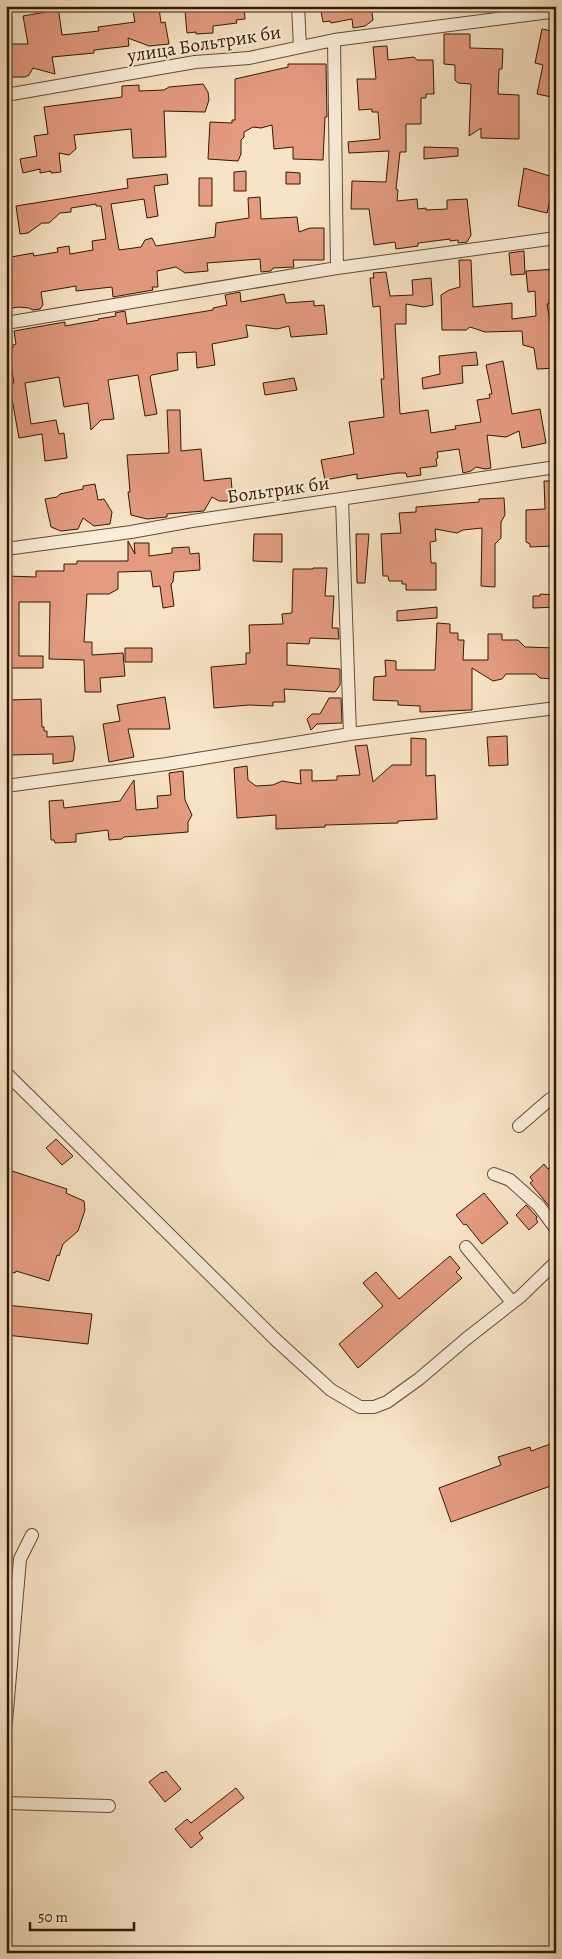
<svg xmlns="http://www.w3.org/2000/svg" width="562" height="1959" font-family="Alegreya,serif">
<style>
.building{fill:#e49b80;stroke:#321803}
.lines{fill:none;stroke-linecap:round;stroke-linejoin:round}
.street-casing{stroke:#634b34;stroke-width:14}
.street{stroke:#faedd9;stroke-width:12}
.labels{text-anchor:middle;stroke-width:4;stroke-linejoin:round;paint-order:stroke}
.street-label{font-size:19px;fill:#321803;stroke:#faedd9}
</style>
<rect width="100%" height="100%" fill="#f7e3c5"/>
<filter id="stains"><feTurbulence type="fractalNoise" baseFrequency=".004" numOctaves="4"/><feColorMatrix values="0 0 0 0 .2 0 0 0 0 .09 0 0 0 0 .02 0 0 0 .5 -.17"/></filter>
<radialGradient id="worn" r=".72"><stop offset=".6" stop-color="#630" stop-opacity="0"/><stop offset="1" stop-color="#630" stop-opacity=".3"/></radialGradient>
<path class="building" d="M46,6h12l4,29 37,-4 -1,-4 37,-5 -2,-10 26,-4 2,15 4,-1 4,22 -20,2 -21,-8 1,8 -35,4v3l-42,4 3,17 -22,-6 -4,7 -4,2h-19v-33h22l-5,-28 23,-4z
M212,6h32l1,13 -9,1 1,3 -24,3v7l-17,1v-2l-9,1 -2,-22 10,-1 -1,-2z
M320,6h51l2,14 -8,6 -12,2 -1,-9 -21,4 -1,-2 -7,1z
M542,29l14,3v66l-19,-4 6,-29 -8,-2z
M444,34h26v14l33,1 -1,20h-3l-1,25 21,1v44l-38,-1v-10l-12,8 2,-52 -13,-1 -3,-3v-15l-11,-1z
M387,46l1,14 26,-3 3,3h16l1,34h-8v4h-5v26h-15v28h-6l-4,37 2,1 -1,11 20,-2 1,10 8,-1v2l21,-1v-9l20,-1 4,36 -4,7 -9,1v-3l-8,1v-2l-32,4v3l-22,3 -1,-7 -21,3 -5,-36h-18l1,-28 34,1 3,-31 -40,2 -1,-11 32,-3 -2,-27h-6v-3l-13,1 -2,-31h19l-3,-32z
M288,64h38l1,53h-2l-2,43 -30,-1v-12l-19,2 -2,-24 -11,3 -8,-1 -9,5v5l-3,3v14l-3,7 -30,-2 2,-37 22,1v-3h3v-41l53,-12z
M203,84l5,8 1,8 -4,12 -41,-1 2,46 -33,1 -2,-29 -57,6 2,14 -7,6 -10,-2 2,19 -10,1v-2l-11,2v-4l-17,4 -3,-14 17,-3 -3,-20 14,-2 -4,-27 78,-10v-11l17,-1v6l25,-1 5,-3z
M424,147l34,1v8l-34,3z
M524,168l32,10 -9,35 -29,-7z
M246,171v20h-12v-19z
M286,172l14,1v11h-14z
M167,174l1,10 -14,2 4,30 -11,2 -3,-19 -33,5 8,46 22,-3 4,-7 7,-2 4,8 59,-9 1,-14 33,-5 -1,-20 12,-1 1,22 36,-2 2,15 11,-4h14v32h-31l1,7 -21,1 -2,3 -10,1 -1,-13 -53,4 1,8 -23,2 -9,-6 -19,4 1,16h-6l1,3 -40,7 -1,-10 -36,4v-5l-35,6 2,13 -3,4 -7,1 -4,-2 -11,-1 -10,2 -2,-11v-40l27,-5 1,3 24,-4 -1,-4 12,-2 1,8 23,-4 -1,-9 14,-2 -5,-33h-5v-2l-25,4v4l-11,1 -11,10h-7l-14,10 -8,1 -4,-28 112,-18 -1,-9z
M199,178h13v28h-13z
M524,251l1,23 -14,1 -2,-22z
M459,260h12l2,47 39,-4v16l24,-3 -1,-25 -7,1 -2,-21 30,-2v34l-9,1 4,23 5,-1v42l-19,1 -3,-21 -11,-3 -1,-14 -37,1 -15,-5 -4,3h-24l-1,-35 8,-5 11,-3z
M386,272l4,24 23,-1 -1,-15 19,-2 2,27 -9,2 -18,-3v20h-11l5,90 28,-4 3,23 25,-4 -1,-3 26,-4 -4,-22 13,-2 -1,-4h3l-6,-29 17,-4 9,53 28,-5 6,34 -24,5 -3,-17 -13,6 -19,-2 4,33 -6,1 -9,-2 -5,4 -8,2 -4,-24 -22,3 1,6 -2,1 1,7 -17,2 1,7 -14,2 -1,-4h-8l-41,6v-5l-32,6 -4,-20 33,-6 -5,-32 35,-5 -3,-38h3l-4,-73 -7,1 -3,-29h4l-1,-5z
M240,292l1,10 43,-8 2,9 28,-2v5l10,-1 3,29 -36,3 -2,-11 -12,3 -31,-4 2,12 -36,7 3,21 -18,3 -1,-16 -19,1 1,17 -26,5 -2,2 7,37 -12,2 -7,-41 -30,5 6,39 -13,1 -10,10 -3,-27 -24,4 -5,-30 -34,6 6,41 25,-4 3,14 5,-1 3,25 -22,3 -3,-27 -23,4 -10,-55h5l-6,-34 5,-1v-3l3,-1 -2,-13 51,-9v4l34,-6 -1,-1 18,-3 -1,-3 10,-2 2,13 86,-14v-2l14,-3 -2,-10z
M476,352l2,13 -16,1 1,17 -40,6 -1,-11 18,-4 -1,-18z
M294,378l3,12 -32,5 -2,-12z
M167,410h13l1,41 20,-2 3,32 27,-3 2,23h-14l-7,-4 -8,14 -37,3v3l-20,2 -16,-4 -3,-23h2l-3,-37 42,-2z
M544,481h12v61h-3v4l-23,1v-3l-4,-2v-32l19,-1z
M95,484l3,16 6,-1 8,13 -2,12 -16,2 -11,-8 -5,11 -17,2 -10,-4 -6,-28 12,-2 3,-3 23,-5v-3z
M504,498l1,17 -4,7v16l-6,6v43l-14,-1 1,-58 -19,2 -6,3 -22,-4 1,12 -6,1 1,21h5v27h-30v-6h-4v-3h-13l-1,-5h-5l-2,-42 20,-1 -2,-20 17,-1v-5l63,-5v-3z
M254,534h28v28l-29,-1z
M356,534h13l-4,49h-8z
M128,541l7,13 -1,-11h15v13l23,-3v-5l17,-1 1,7 9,-1 1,17 -26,2 -1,10 -2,2 3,22 -11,2 -3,-22 -7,1 -2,-16 -33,1v17l-9,5h-22l-3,48h8v13l31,-2 2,23 -25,2 1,14h-16l-1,-32 -35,-1 1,-57h-31v54h24v12h-37v-92l30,1v-6h28v-7h13v-3h51z
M313,568h14l-2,28h9l-2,32h6l1,11 -29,-1 -1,6 -22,-1v22l53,4v16l-5,7 -51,-3 1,13h-12v4l-24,-1 -35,3 -3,-41 35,-3v-11h4l-1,-28 34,-1 -1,-10 10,-1 1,-44h20z
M540,594l16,1v12l-23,1v-12h7z
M437,607v11l-40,3v-10z
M437,623l13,1v9h8v7h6l-1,20h25v-26h14v6h16l7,7 31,1v28h-3v3l-13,-1 -4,-4h-30l-4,5 -9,2 -21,-13v42l-52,2v-6l-22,-1v-4l-25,-1 1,-23 12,-1 -1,-16 11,1v9h39z
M125,648h27v14h-27z
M165,697l5,32h-42l6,28 -25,5 -6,-38 17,-3 -3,-16z
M329,698h12l1,25 -25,1 -6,6 -4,-11 5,-5h8z
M41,699l1,28h2v4h3v6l26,-1 2,12 -2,13 -20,3v-10l-43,1v-55z
M507,736l1,29 -19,1 -2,-29z
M411,738l15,1v37l9,-1 2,44 -39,2v2l-73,2v2l-49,2v-14l-39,3 -3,-50 13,-2 1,14 8,6 17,-1 9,-4 19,3 -1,-14h12v11l25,-1v-4l23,-1 -5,-29 12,-1 6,37 19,-17h19z
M183,771l2,29 7,15 -4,7v10l-64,5 -2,2 -13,1 -1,-10 -32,4v8l-21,1 -1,-3h-3l-2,-39 14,-1 1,8 56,-7 14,-21 2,30 22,-2 -1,-12 14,-1 -2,-22z
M56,1139l17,17 -11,9 -16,-17z
M556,1162v40l-6,5 -20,-24 3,-2 -3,-4 14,-13 4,5z
M6,1169l61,20 -1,4 18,8 1,9 -7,21 -15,13 -4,12 -2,-1 -8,26 -33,-10 -1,2 -9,-2z
M484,1193l24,30 -26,21 -16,-20 -2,1 -8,-10z
M526,1205l11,12 -1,2 2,3 -9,8 -13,-15z
M450,1256l10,12 -4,4 6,6 -104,90 -19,-24 44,-38 -20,-23 13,-11 23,27z
M6,1305l86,9 -4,30 -82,-9z
M556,1442v42l-105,38 -12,-34 62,-23 -3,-8 32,-10 1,4z
M166,1771l15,18 -16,13 -16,-20 13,-10 1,1z
M236,1788l8,10 -45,35 4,5 -12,10 -16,-19 12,-10 4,4z"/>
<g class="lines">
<defs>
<path id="street" d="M298,6l2,41
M334,40l3,228
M6,95l189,-33 54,-4 85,-18 216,-28 6,1
M6,323l331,-55 219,-30
M342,499l8,235
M6,549l125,-17 61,-11 364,-54
M6,786l161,-22 183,-30 206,-26
M6,1073l270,267 55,50 29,17h14l13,-5 32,-23 47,-40 55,-43 35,-34
M519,1126l30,-26 7,-4
M494,1174l16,6 29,26 17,23
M466,1247l46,55
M6,1722l14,-163 12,-24
M6,1803l103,3"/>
</defs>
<use href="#street" class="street-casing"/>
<use href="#street" class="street"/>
</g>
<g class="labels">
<g class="street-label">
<text transform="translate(204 43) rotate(-9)" y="7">улица Больтрик би</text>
<text transform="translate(278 489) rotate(-8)" y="7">Больтрик би</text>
</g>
</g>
<rect width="562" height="1959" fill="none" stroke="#f7e3c5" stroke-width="25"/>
<rect x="8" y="8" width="547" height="1944" fill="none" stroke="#321803" stroke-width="2.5"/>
<rect x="12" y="12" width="537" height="1934" fill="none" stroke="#321803"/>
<path d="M30 1922v8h104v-8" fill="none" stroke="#321803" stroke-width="2.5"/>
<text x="38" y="1922" font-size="15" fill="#321803" stroke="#faedd9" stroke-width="4" paint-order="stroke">50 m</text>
<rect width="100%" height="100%" filter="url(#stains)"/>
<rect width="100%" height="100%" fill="url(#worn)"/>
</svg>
